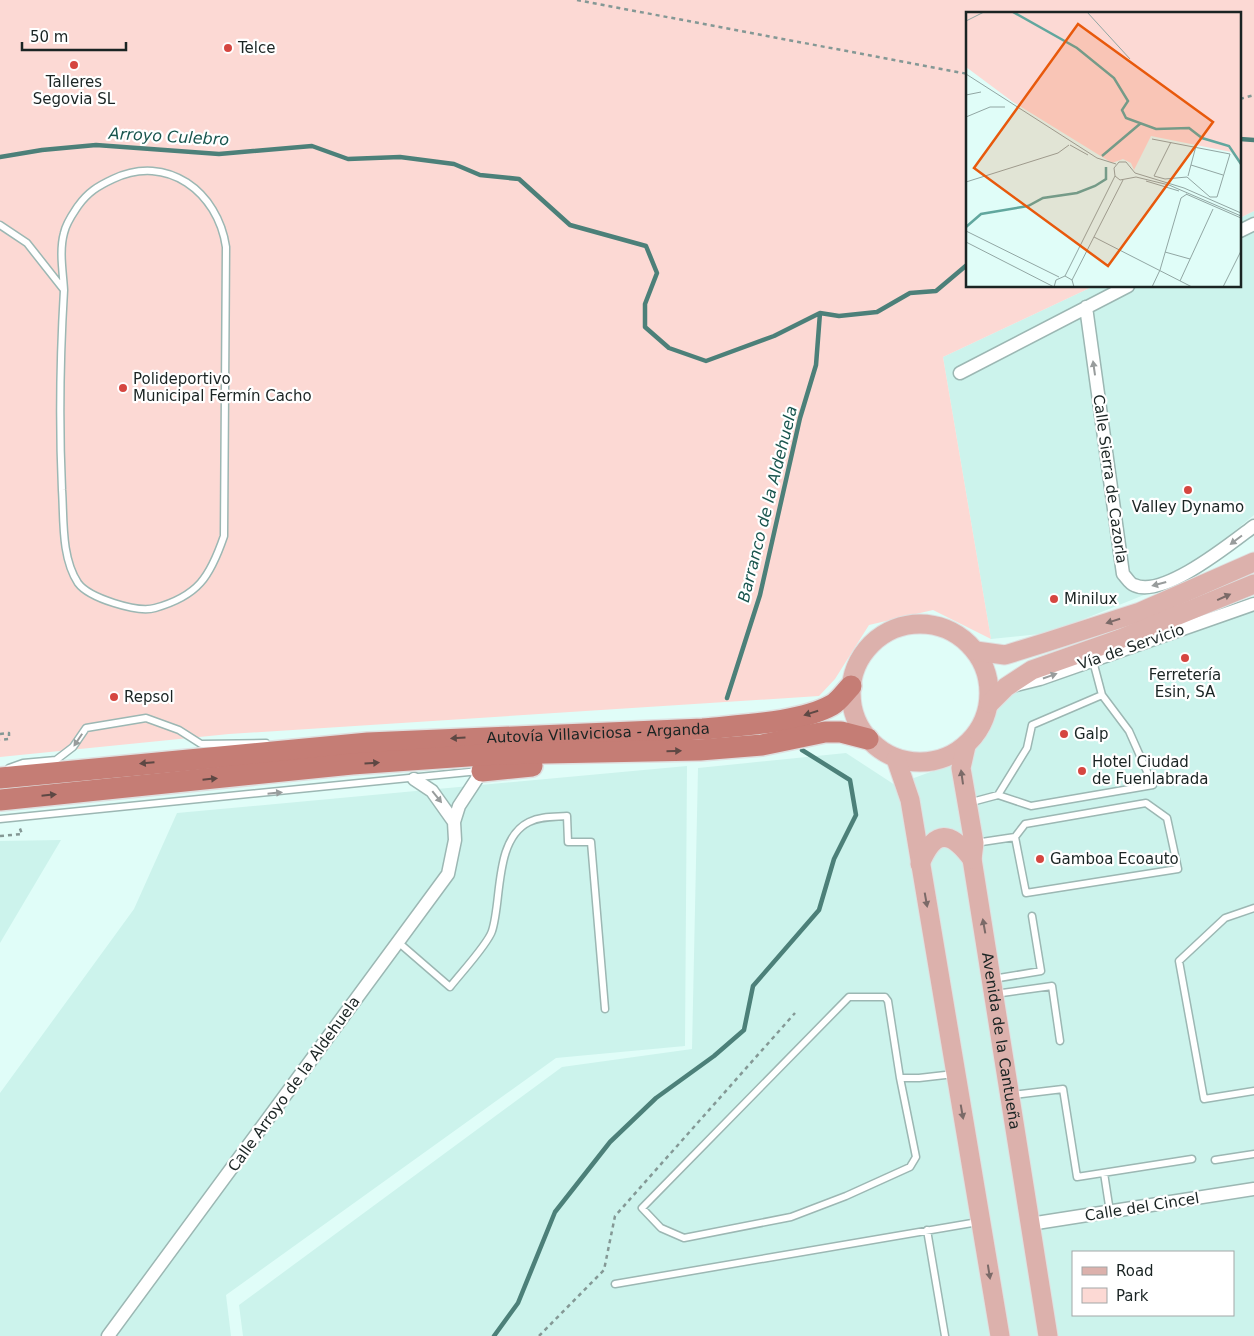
<svg xmlns="http://www.w3.org/2000/svg" width="1254" height="1336" font-family="'DejaVu Sans',sans-serif">
<style>
.built{fill:#ccf3ec;fill-rule:evenodd}
.green{fill:#fcd9d4}
.lines{fill:none;stroke-linecap:round;stroke-linejoin:round}
.stream{stroke:#4c8079;stroke-width:4.5}
.service-casing{stroke:#9cb7b3;stroke-width:9}
.minor-casing{stroke:#9cb7b3;stroke-width:15}
.primary-casing{stroke:#dfe0e0;stroke-width:21}
.motorway-casing{stroke:#dfe0e0;stroke-width:24}
.path{stroke:#849895;stroke-width:2.5;stroke-dasharray:4 4;stroke-linecap:butt}
.service{stroke:#fff;stroke-width:6}
.minor{stroke:#fff;stroke-width:12}
.primary{stroke:#dcb1ac;stroke-width:19}
.motorway{stroke:#c57d75;stroke-width:21}
.oneway{fill:#989c9c}
.oneway2{fill:#7b6a68}
.oneway3{fill:#5e4844}
.poi-dot{fill:#d54640;stroke:#fff;stroke-width:2}
.labels{text-anchor:middle;stroke-width:4.5;stroke-linejoin:round;paint-order:stroke}
.poi-label{font-size:15px;fill:#1a2423;stroke:#fff;text-anchor:start}
.street-label{font-size:15px;fill:#1a2423;stroke:#fff}
.water-label{font-size:16px;font-style:italic;fill:#19554e;stroke:#fff}
.inset-river{fill:none;stroke:#61a79e;stroke-width:2.5}
.inset-road{fill:none;stroke:#91a6a3;stroke-width:1}
.view{fill:#e8590c;fill-opacity:0.15;stroke:#e8590c;stroke-width:2.5}
.inset-edge{fill:none;stroke:#1a2423;stroke-width:2.5}
</style>
<rect width="100%" height="100%" fill="#e0fdf8"/>
<path class="built" d="M1254,211v304l-85,70 -120,48 -58,6 -48,-282 151,-71h146v-68z
M1254,598v738h-1011l-4,-31 323,-238 130,-18 6,-281 148,-15 49,32 76,-28 32,-57 38,-24zM1073,1252h160v63h-160z
M687,766l-2,280 -129,12 -330,237 5,41h-231v-243l134,-184 43,-96z
M61,840l-61,103v-102z"/>
<path class="green" d="M0,0h1254v211l-14,7v-204h-272v272h126l-151,71 48,282 -58,-29 -64,15 -34,54 -16,17 -590,38 -229,23z"/>
<g class="lines">
<path class="stream" d="M1240,139l14,1
M0,157l42,-7 54,-5 123,9 93,-8 36,13 52,-2 54,7 26,11 39,4 51,46 76,21 11,27 -12,31v23l24,21 37,13 68,-25 46,-23 19,3 38,-4 33,-19 26,-2 32,-27
M727,698l33,-103 40,-177 16,-53 4,-52
M494,1336l24,-33 37,-91 55,-70 46,-44 58,-42 30,-26 9,-44 66,-76 15,-51 22,-44 -6,-35 -48,-30"/>
<defs>
<path id="service" d="M0,225l27,18 37,47c-4,67 -5,134 -2,200 2,29 -1,67 16,93 11,15 59,30 77,25 43,-12 55,-31 69,-72l2,-289c-8,-55 -59,-94 -113,-68 -15,7 -25,13 -35,27 -6,9 -12,17 -14,27 -5,18 -1,39 0,57
M9,768l14,-5 33,-3 17,-13 13,-19 60,-10 33,12 22,14 65,-1
M998,795l33,11 122,-21 -24,-54 -27,-36
M968,803l30,-8 29,-47 5,-23 70,-30 -9,-34
M0,819l479,-48
M975,843l40,-6 10,-13 121,-21 21,15 11,51 -152,24 -11,-56
M1254,908l-29,10 -46,43 25,138 50,-8
M398,942l52,45c10,-13 38,-43 42,-56 10,-30 2,-92 37,-109 12,-6 25,-5 38,-6l1,26h23l14,167
M993,979l48,-8 -9,-55
M995,994l57,-8 8,55
M900,1078l-12,-77 -3,-4h-36l-207,211 19,20 23,10 107,-21 55,-21 64,-29 6,-10 -16,-79h19l35,-4
M1013,1095l50,-6 14,88 115,-18
M1215,1160l39,-6
M1104,1173l6,39
M927,1230l18,106
M615,1284l363,-62"/>
<path id="minor" d="M1240,231l14,-7
M1086,307l37,267c3,3 7,10 11,11 29,14 97,-42 120,-59
M960,373l168,-87
M1016,685l24,-6 214,-75
M414,779l18,12 22,31
M1030,1224l224,-35
M108,1336l340,-462 7,-34 -1,-18 5,-16 23,-35"/>
<g id="primary">
<circle cx="920" cy="693" r="69"/>
<path d="M976,651l29,4 42,-13 93,-30 114,-50"/>
<path d="M990,703l16,-16 26,-17 88,-31 134,-55"/>
<path id="s1" d="M966,746l-5,22 13,75 -2,16 76,477"/>
<path d="M896,759l14,41 90,536"/>
<path d="M920,864c15,-36 31,-33 52,-5"/>
</g>
<g id="motorway">
<path d="M482,771l50,-5"/>
<path id="s2" d="M0,778l368,-35 335,-14c37,-4 97,-6 129,-24 7,-4 13,-13 19,-19"/>
<path d="M0,800l352,-36 145,-10 203,-4 62,-5 63,-13h16l27,7"/>
</g>
</defs>
<use href="#service" class="service-casing"/>
<use href="#minor" class="minor-casing"/>
<use href="#primary" class="primary-casing"/>
<use href="#motorway" class="motorway-casing"/>
<path class="path" d="M577,0l391,74
M1240,99l14,-4
M0,734l9,-1v6l-9,1
M0,836l22,-2 -3,-8
M539,1336l65,-66 11,-54 180,-203"/>
<use href="#service" class="service"/>
<use href="#minor" class="minor"/>
<use href="#primary" class="primary"/>
<use href="#motorway" class="motorway"/>
</g>
<defs><path id="oneway-solid" d="M-6-.8H1V-3.2L6.5 0L1 3.2V.8H-6Z" transform="scale(1.25)"/></defs>
<g class="oneway">
<use href="#oneway-solid" transform="translate(1094 368) rotate(-98)"/>
<use href="#oneway-solid" transform="translate(1236 540) rotate(143)"/>
<use href="#oneway-solid" transform="translate(1159 584) rotate(165)"/>
<use href="#oneway-solid" transform="translate(1050 676) rotate(-19)"/>
<use href="#oneway-solid" transform="translate(78 740) rotate(124)"/>
<use href="#oneway-solid" transform="translate(275 793) rotate(-6)"/>
<use href="#oneway-solid" transform="translate(437 797) rotate(51)"/>
</g>
<g class="oneway2">
<use href="#oneway-solid" transform="translate(1224 597) rotate(-24)"/>
<use href="#oneway-solid" transform="translate(1113 621) rotate(162)"/>
<use href="#oneway-solid" transform="translate(962 777) rotate(-98)"/>
<use href="#oneway-solid" transform="translate(926 900) rotate(80)"/>
<use href="#oneway-solid" transform="translate(984 926) rotate(-100)"/>
<use href="#oneway-solid" transform="translate(962 1112) rotate(80)"/>
<use href="#oneway-solid" transform="translate(989 1272) rotate(81)"/>
</g>
<g class="oneway3">
<use href="#oneway-solid" transform="translate(811 713) rotate(163)"/>
<use href="#oneway-solid" transform="translate(458 738) rotate(177)"/>
<use href="#oneway-solid" transform="translate(674 751) rotate(-1)"/>
<use href="#oneway-solid" transform="translate(147 763) rotate(175)"/>
<use href="#oneway-solid" transform="translate(372 763) rotate(-4)"/>
<use href="#oneway-solid" transform="translate(210 779) rotate(-6)"/>
<use href="#oneway-solid" transform="translate(49 795) rotate(-6)"/>
</g>
<g class="poi-dot">
<circle cx="228" cy="48" r="5"/>
<circle cx="74" cy="65" r="5"/>
<circle cx="123" cy="388" r="5"/>
<circle cx="1188" cy="490" r="5"/>
<circle cx="1054" cy="599" r="5"/>
<circle cx="1185" cy="658" r="5"/>
<circle cx="114" cy="697" r="5"/>
<circle cx="1064" cy="734" r="5"/>
<circle cx="1082" cy="771" r="5"/>
<circle cx="1040" cy="859" r="5"/>
</g>
<g class="labels">
<g class="poi-label">
<text x="238" y="53">Telce</text>
<text x="74" y="87" text-anchor="middle">Talleres<tspan x="74" dy="17">Segovia SL</tspan></text>
<text x="133" y="384">Polideportivo<tspan x="133" dy="17">Municipal Fermín Cacho</tspan></text>
<text x="1188" y="512" text-anchor="middle">Valley Dynamo</text>
<text x="1064" y="604">Minilux</text>
<text x="1185" y="680" text-anchor="middle">Ferretería<tspan x="1185" dy="17">Esin, SA</tspan></text>
<text x="124" y="702">Repsol</text>
<text x="1074" y="739">Galp</text>
<text x="1092" y="767">Hotel Ciudad<tspan x="1092" dy="17">de Fuenlabrada</tspan></text>
<text x="1050" y="864">Gamboa Ecoauto</text>
</g>
<g class="street-label">
<text transform="translate(1110 479) rotate(82)" y="5">Calle Sierra de Cazorla</text>
<text transform="translate(1131 647) rotate(-19)" y="5">Vía de Servicio</text>
<text dy="5" stroke="none"><textPath href="#s2" startOffset="600">Autovía Villaviciosa - Arganda</textPath></text>
<text dy="5" stroke="none"><textPath href="#s1" startOffset="299">Avenida de la Cantueña</textPath></text>
<text transform="translate(294 1084) rotate(-54)" y="5">Calle Arroyo de la Aldehuela</text>
<text transform="translate(1142 1207) rotate(-9)" y="5">Calle del Cincel</text>
</g>
<g class="water-label">
<text transform="translate(169 136) rotate(3)" y="6">Arroyo Culebro</text>
<text transform="translate(767 504) rotate(-76)" y="6">Barranco de la Aldehuela</text>
</g>
</g>
<g transform="translate(966 12)">
<rect width="275" height="275" fill="#e0fdf8"/>
<path d="M0,0h275v154l-10,-14 -80,-16 -17,34 -3,-7 -8,-4 -11,4 -99,-61 -47,-35z" fill="#fcd9d4"/>
<path class="inset-river" d="M47,0l64,36 37,30 14,23 -6,9 4,8 30,11 33,-1 13,10 27,8 12,18M136,144l39,-33M0,215l15,-13 47,-8 15,-8 34,-5 18,-7 11,-7v-12"/>
<path class="inset-road" d="M121,0l43,47M0,9l18,-9M0,62l131,84 19,6M0,83l15,-3M0,105l24,-10h15M186,127l78,15 -13,43h-7M205,130l-17,34 11,3 22,-2M104,133l18,10M225,153l32,10M222,164l8,-30M221,165l23,20M180,169l33,10M0,170l92,-29 11,-8M220,182l55,24M275,201l-57,-25 -49,-15 -9,-11h-7l-5,6 1,8 5,4 16,-3 33,8 72,31M0,219l93,46M128,225l98,50M0,230l88,45M199,240l25,7M99,264l50,-100M106,268l51,-100M214,269l33,-72M88,275l2,-7 9,-4 7,4 2,7M186,275l8,-17 21,-72 6,-4M257,275l18,-36"/>
<path class="view" d="M112,12l135,98 -105,144 -134,-98z"/>
<rect width="275" height="275" class="inset-edge"/>
</g>
<rect x="1072" y="1251" width="162" height="65" fill="#ffffff" stroke="#a3a7a7"/>
<rect x="1082" y="1267" width="25" height="8" fill="#dcb1ac" stroke="#a3a7a7"/>
<text x="1116" y="1276" font-size="15" fill="#1a2423">Road</text>
<rect x="1082" y="1288" width="25" height="15" fill="#fcd9d4" stroke="#a3a7a7"/>
<text x="1116" y="1301" font-size="15" fill="#1a2423">Park</text>
<path d="M22 42v8h104v-8" fill="none" stroke="#1a2423" stroke-width="2.5"/>
<text x="30" y="42" font-size="15" fill="#1a2423" stroke="#ffffff" stroke-width="4" paint-order="stroke">50 m</text>
</svg>
